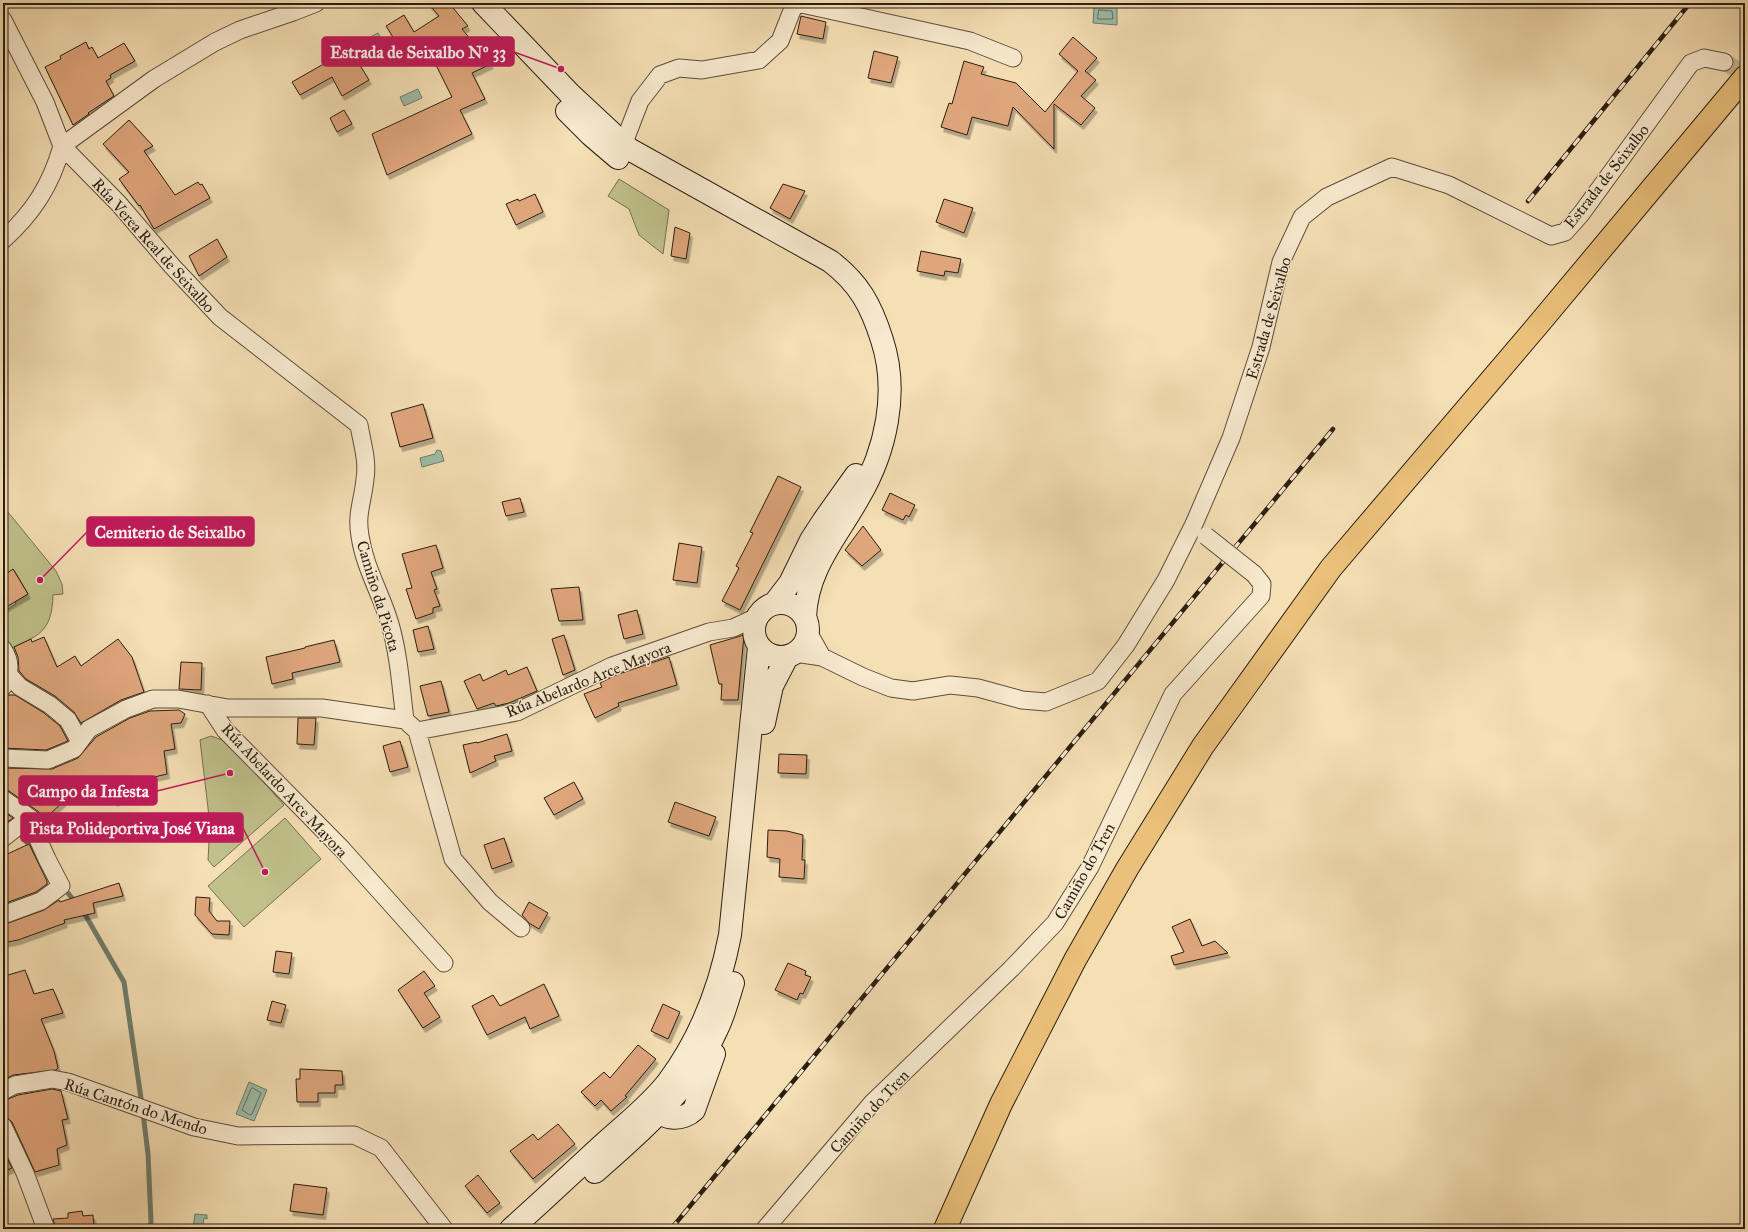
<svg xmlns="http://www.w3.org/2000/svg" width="1748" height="1232" font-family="'IM FELL Great Primer',serif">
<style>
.green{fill:#c0c18b;stroke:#75704e}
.water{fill:#9dbda8;stroke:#6f7d6c}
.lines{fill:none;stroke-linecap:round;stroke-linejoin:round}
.shore{stroke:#646e5c;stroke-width:1}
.stream{stroke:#6f7d6c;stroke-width:5}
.building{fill:#dfa67c;stroke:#2a1e11;filter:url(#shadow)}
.street-tunnel{stroke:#ccb894;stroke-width:17;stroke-dasharray:17 8;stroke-linecap:butt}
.street-casing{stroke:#5d4e3a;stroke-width:19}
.secondary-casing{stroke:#2a1e11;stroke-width:24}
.primary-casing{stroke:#2a1e11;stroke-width:24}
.street{stroke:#f8eacf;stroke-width:17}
.secondary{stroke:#f8eacf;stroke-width:22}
.primary{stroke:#eac07a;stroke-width:22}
.rail-casing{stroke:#2a1e11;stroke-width:4.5}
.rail{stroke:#f8eacf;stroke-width:3;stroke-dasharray:9;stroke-linecap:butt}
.street-bridge-casing{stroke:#5d4e3a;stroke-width:19;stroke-linecap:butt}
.street-bridge{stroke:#f8eacf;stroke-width:17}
.labels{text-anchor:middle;stroke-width:3;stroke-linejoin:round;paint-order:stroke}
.street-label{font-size:16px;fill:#2a1e11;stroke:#f8eacf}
.leader{fill:none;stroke:#c2185b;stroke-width:1.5}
.callout-dot{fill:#c2185b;stroke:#f8eacf;stroke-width:1.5}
.callout{fill:#c2185b;stroke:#c2185b;stroke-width:1.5}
.callout-label{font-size:17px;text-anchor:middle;font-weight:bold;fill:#fff}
</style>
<defs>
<filter id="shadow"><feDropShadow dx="2.5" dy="4.5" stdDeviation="0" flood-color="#0004"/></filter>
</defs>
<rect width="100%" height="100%" fill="#f5dfb5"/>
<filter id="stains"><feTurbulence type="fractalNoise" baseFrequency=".005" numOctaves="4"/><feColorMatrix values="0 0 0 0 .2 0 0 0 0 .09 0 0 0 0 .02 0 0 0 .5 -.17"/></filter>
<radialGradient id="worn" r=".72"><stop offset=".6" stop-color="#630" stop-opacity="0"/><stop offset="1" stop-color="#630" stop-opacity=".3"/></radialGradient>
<path class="green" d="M619,179l50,31 -6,44 -24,-19 -10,-26 -21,-13z
M3,506l53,65 6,13 1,10 -10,1c-1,38 -15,41 -46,55l-4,-5v-33l13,-8 -1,-2 13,-8 -14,-24 -11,6z
M211,736l17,6 56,63 -70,62 -6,-7 2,-35 -10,-85z
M285,818l36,41 -77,68 -36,-41z"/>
<path class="water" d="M1094,6l23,1v18l-24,-2z
M378,33l6,10 -19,11 -6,-11z
M418,89l4,9 -18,8 -4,-9z
M437,450l4,1 3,10 -22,6 -2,-9 15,-4z
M249,1082l18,8 -13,31 -18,-7z
M195,1214l12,1v4l-3,-1 -2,11h-9z"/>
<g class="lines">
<path class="shore" d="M1099,10l13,1 1,8h-15z
M253,1088l8,5 -9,21 -2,1 -8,-5 9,-21z"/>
<path class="stream" d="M17,830l20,25
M64,888l12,15
M83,911l41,71 18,123
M143,1113l5,41 3,68 -2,7"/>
</g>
<path class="building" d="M428,3h21l19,23 -6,3 29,35 -19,9 13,26 -25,11 12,24 -85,41 -15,-41 80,-37 -26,-52 -20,13 -20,-32 18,-11 10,17 25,-16z
M801,16l25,6 -3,17 -26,-5z
M1073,37l24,21 -12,13 11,9 -15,16 14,12 -14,17 -27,-21v45l-41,-42 -5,19 -36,-9 -5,18 -26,-8 8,-24 3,1 12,-43 20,6 -3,7 35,9 29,29 33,-41 -19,-17z
M86,42l3,7 3,-2 6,11 26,-15 11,18 -25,14 1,3 -5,3 8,15 -26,17 1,1 -16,11 -28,-58 16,-8 -1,-3z
M350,49l19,31 -27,16 -10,-19 -32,18 -8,-13z
M874,51l24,6 -7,26 -23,-5z
M344,110l8,14 -15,8 -7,-14z
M129,120l24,26 -9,5 31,44 23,-13 2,3 2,-1 8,14 -56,31 -14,-24 -1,1 -20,-27 10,-7 -26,-28z
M783,184l22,7 -15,28 -20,-11z
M535,194l8,18 -27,13 -10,-21 12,-5 1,2z
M944,199l29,9 -9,25 -28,-11z
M675,227l15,6 -4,26 -15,-3z
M217,239l10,18 -28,19 -10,-20z
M921,251l40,8 -3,14 -13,-2 -1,5 -27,-5z
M423,404l10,34 -33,9 -9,-34z
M778,476l23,11 -61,123 -18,-9 17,-33 -3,-2 17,-33 -3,-1z
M890,493l25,12 -6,12 -3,-2 -3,5 -21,-10z
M520,498l4,14 -18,4 -4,-14z
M863,526l18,24 -19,16 -17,-16z
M679,543l23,4 -5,36 -24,-3z
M436,545l7,23 -12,4 6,17 -3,1 6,16 -7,2v5l-17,6 -10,-30 6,-1 -10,-34z
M13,569l15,25 -25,15v-33z
M579,587l4,33 -24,1 -8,-32z
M637,610l6,24 -19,5 -6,-24z
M428,626l6,23 -16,3 -5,-22z
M564,635l11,35 -12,5 -11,-36z
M744,635l-6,65h-17l1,-16h-3l-9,-39z
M44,637l13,30 18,-11 6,10 37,-27 14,18 12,35 -23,8 -40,23 -7,-11 -19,-16 -29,-17 -7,-8 -1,-14 -4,-10 17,-8 1,3z
M334,640l6,22 -48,11 1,6 -21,5 -6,-27 39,-9v-1z
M669,657l8,28 -59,18 1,3 -24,12 -11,-24 18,-7 -2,-4 16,-8z
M181,662l21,1 -1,27 -22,-1z
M527,667l10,24 -28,12 -13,3 -2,-3 -17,6 -13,-28 16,-7 3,7 23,-11 2,5z
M441,681l8,31 -21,4 -8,-30z
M9,695h6l29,18 16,13 8,15 -22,9 -43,-2v-48l2,-3z
M179,710l6,4 -4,9 -10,1 4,25 -11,2 3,23 -17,4 -27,9 2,8 -10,7 -19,-22 -34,12 3,8 -15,14 -1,-2 -6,6 -4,-6 -30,-21 -6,-2v-21l49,1 26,-11 18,-21 34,-19 20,-7z
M298,718h18l-2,27 -17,-1z
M507,734l5,17 -18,5 2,5 -26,12 -7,-28 14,-3v1z
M400,741l8,26 -18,5 -7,-26z
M779,754l28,1 -1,19 -28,-1z
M574,782l9,17 -29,16 -10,-17z
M675,802l41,15 -7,19 -41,-14z
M3,811l10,7 -10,7z
M768,830l19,1 16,4 -1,25h3l-1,19 -25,-2 1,-18 -13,-2z
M504,838l8,24 -20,7 -8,-24z
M29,844l18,37v3l-11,8 -33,12v-48z
M119,883l4,13 -30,7 2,10 -31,7 1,3 -47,17 -15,3v-18l41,-15 15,-10 1,2z
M196,897l14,1 -1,13 8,10h13l-1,14 -17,-1 -17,-19z
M529,902l19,11 -9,16 -10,-6 -7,-8z
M1190,919l12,27 13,-5 13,12 -54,12 -3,-9 13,-4 -12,-25z
M276,951l16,2 -3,21 -16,-2z
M788,963l18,8 -1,4 6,2 -8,17 -3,-1 -3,7 -22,-10z
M25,970l9,24 19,-5 10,24 -22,6 13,32 4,17 -2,2 -43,5 -10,5v-100l5,-5z
M424,971l11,15 -11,7 16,24 -17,11 -25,-38z
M544,984l15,32 -29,13 -5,-12 -38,18 -15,-29 21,-11 7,11z
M272,1001l14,4 -5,18 -14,-3z
M663,1004l17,8 -12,27 -17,-8z
M638,1045l18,14 -31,37 2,1 -16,14 -10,-11 -6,6 -14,-14 23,-20 6,6z
M300,1069l42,2 1,14h-8v8h-17v9h-21l-1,-23h4z
M52,1089l9,2 7,28 -6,1 5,25 -10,4 2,16 -24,7 -23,-50 -4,-4 -5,-2v-15l15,-6z
M558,1124l17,20 -42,35 -23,-28 23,-17 5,6z
M3,1150l9,18 -9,4z
M478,1175l22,28 -13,10 -22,-27z
M294,1184l33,4 -4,27 -33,-4z
M82,1211l1,5 10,-1 1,14h-38l-3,-10 15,-1v-5z"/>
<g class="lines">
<path class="street-tunnel" d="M1724,62l21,12"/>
<defs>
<path id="street" d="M797,3l173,38 43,17
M3,20l42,82 17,44 57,58 53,62 48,51 139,108c3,18 9,36 6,54 -2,22 -9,34 -5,57 5,33 21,57 30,88 9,31 11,64 15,96
M623,145l17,-44 20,-26 19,-7 23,2 57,-10 21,-19 15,-38
M62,146l92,-67 61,-37 25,-12 53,-18 23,-9
M3,240c30,-27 48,-55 59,-94
M808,632l14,25
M3,649c9,14 7,24 0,38
M795,653l27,4 41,20 28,11 22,3 37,-6 28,3 44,12 24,2 52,-21 28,-36 40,-65 28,-56 37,-86 30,-91 20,-85 21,-45 25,-20 65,-30 57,18 102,51 14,-4 16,-18 110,-151 13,-5 20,4
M9,675l11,12 30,18 18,15 11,20
M208,704l17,26 117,119 102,114
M417,731l36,128 37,43 31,26
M3,758l45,2 26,-11 15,-20 37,-20 27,-10h25l50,9h94l83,12 12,11 100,-19 95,-46 97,-34 24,-4 24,-11
M3,799l30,21 5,19 9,20 14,27 -20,15 -38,14
M3,838l18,-14 4,-8
M3,1091l12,-6 37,-6 16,3 126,45 44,9 116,-1 27,13 63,81
M3,1126l22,47 21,56
M765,1229l108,-127 138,-133 44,-46 35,-56 83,-173 88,-98 1,-12 -8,-10"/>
<path id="secondary" d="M483,3l87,91 59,55 201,112c29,22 41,44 52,79 17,52 4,111 -23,157 -23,41 -52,72 -54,120
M567,111l24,24 27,23
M754 630a27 27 0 1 1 54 0a27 27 0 1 1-54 0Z
M774,604l16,-21 21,-43 13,-20 32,-45
M764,723l8,-37 15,-29
M657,1106c5,16 27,14 37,4l20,-56
M595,1172c50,-44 94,-81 122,-143 7,-14 11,-30 16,-46
M511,1229c33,-29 64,-59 96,-88 21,-19 44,-37 61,-59 32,-43 52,-95 62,-147l29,-288"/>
<path id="primary" d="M945,1229l56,-125 74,-144 52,-91 76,-123 128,-178 206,-242 208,-249"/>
</defs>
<use href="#street" class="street-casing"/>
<use href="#secondary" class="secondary-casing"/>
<use href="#primary" class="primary-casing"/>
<use href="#street" class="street"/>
<use href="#secondary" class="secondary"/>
<use href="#primary" class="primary"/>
<defs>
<path id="rail" d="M1528,201l162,-198
M671,1229l662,-800"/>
</defs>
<use href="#rail" class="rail-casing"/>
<use href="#rail" class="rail"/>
<defs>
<path id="street-bridge" d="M1206,536l48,38"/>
</defs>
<use href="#street-bridge" class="street-bridge-casing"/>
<use href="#street-bridge" class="street-bridge"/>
</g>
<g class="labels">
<g class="street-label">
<text transform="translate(1606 176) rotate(-52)" y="6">Estrada de Seixalbo</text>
<text transform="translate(154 245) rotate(48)" y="6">Rúa Verea Real de Seixalbo</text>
<text transform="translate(1268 318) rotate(-74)" y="6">Estrada de Seixalbo</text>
<text transform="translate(379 596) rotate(73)" y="6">Camiño da Picota</text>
<text transform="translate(588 679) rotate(-22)" y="6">Rúa Abelardo Arce Mayora</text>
<text transform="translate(285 790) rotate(47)" y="6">Rúa Abelardo Arce Mayora</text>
<text transform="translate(1084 871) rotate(-61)" y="6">Camiño do Tren</text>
<text transform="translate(136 1106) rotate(18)" y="6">Rúa Cantón do Mendo</text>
<text transform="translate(869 1111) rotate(-47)" y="6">Camiño do Tren</text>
</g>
</g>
<path class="leader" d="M561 69L514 52M40 580L87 532M230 773L157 791M265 872L243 828"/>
<g class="callout-dot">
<circle cx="561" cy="69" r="4"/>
<circle cx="40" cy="580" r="4"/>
<circle cx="230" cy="773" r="4"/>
<circle cx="265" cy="872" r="4"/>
</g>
<g class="callout">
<rect x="322" y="37" width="192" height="29" rx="4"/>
<rect x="87" y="517" width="167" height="29" rx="4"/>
<rect x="19" y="776" width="138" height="29" rx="4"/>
<rect x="21" y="813" width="222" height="29" rx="4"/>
</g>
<g class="callout-label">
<text x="418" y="58">Estrada de Seixalbo Nº 33</text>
<text x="170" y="538">Cemiterio de Seixalbo</text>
<text x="88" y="797">Campo da Infesta</text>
<text x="132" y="834">Pista Polideportiva José Viana</text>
</g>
<rect width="1748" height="1232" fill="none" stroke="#f5dfb5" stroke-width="16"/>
<rect x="4" y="4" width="1740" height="1224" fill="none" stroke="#2a1e11" stroke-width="2"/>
<rect x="8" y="8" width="1732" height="1216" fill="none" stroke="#2a1e11"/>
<rect width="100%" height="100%" filter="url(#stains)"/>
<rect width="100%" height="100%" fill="url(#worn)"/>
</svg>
